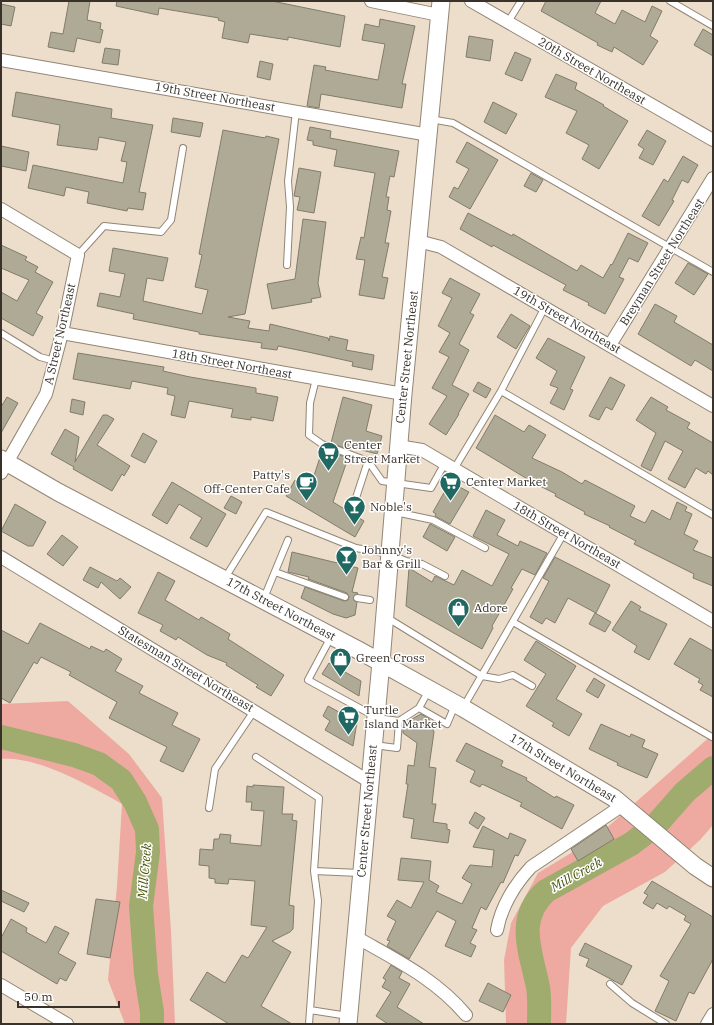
<svg xmlns="http://www.w3.org/2000/svg" width="714" height="1025" font-family="'IBM Plex Serif',serif">
<style>
.green{fill:#eeaaa0}
.lines{fill:none;stroke-linecap:round;stroke-linejoin:round}
.river{stroke:#9fac6e;stroke-width:24}
.building{fill:#afaa96;stroke:#817c69}
.service-casing{stroke:#928575;stroke-width:8}
.minor-casing{stroke:#928575;stroke-width:14}
.secondary-casing{stroke:#928575;stroke-width:19}
.service{stroke:#fff;stroke-width:6}
.minor{stroke:#fff;stroke-width:12}
.secondary{stroke:#fff;stroke-width:17}
.labels{text-anchor:middle;stroke-width:3;stroke-linejoin:round;paint-order:stroke}
.street-label{font-size:12px;fill:#38322b;stroke:#fff}
.poi-label{font-size:12px;fill:#38322b;stroke:#fff;text-anchor:start}
.water-label{font-size:13px;font-style:italic;fill:#485309;stroke:#fff}
</style>
<rect width="100%" height="100%" fill="#eddecc"/>
<path class="green" d="M68,701l61,53 33,44 9,133 4,93h-50l-17,-44 9,-94 5,-82c-30,-17 -86,-49 -121,-45v-55z
M713,734v91l-13,15 -35,32 -62,34 -32,42 -5,76h-60l-2,-64 7,-37 27,-50 56,-34z"/>
<g class="lines">
<path class="river" d="M1,737l73,18 25,9 22,16 14,22 12,27 1,23 -7,54 5,68 6,38v12
M539,1024c0,-12 1,-25 -1,-37 -7,-35 -23,-68 8,-96l85,-47 24,-18 30,-34 28,-24"/>
</g>
<path class="building" d="M69,1h21l-3,19 14,3 -1,6 3,1 -3,13 -23,-5 -3,14 -26,-5 3,-15 12,2z
M117,1h155l73,15 -5,31 -52,-10v3l-38,-6 -2,9 -26,-5 3,-16 -7,-2 1,-2 -60,-10 -1,7 -42,-9z
M546,1h55l-6,12 20,11 7,-14 23,12 7,-16 10,5 -12,25 8,5 -15,24 -29,-18 -2,5 -15,-7 1,-2 -57,-32z
M1,4l14,3 -4,19 -10,-2z
M380,19l35,7 -13,58h4l-4,24 -81,-14 -2,14 -12,-2 7,-41 12,2 -1,3 53,10 7,-36 -23,-4 3,-16 14,3z
M703,29l10,6v21l-19,-11z
M469,36l24,4 -3,21 -24,-4z
M105,48l15,2 -2,15 -16,-2z
M515,52l16,7 -9,22 -17,-7z
M260,61l13,3 -3,16 -13,-3z
M556,74l21,9 -2,6 29,16 -1,1 25,15 -29,48 -17,-10 7,-14 -23,-12 11,-22 -32,-14z
M16,92l96,17 -1,9 42,7 -14,67 7,1 -3,17 -15,-2 -1,3 -40,-8 2,-11 -23,-5 -2,9 -36,-8 5,-23 90,18 4,-21 -6,-1 5,-19 -27,-5 -2,13 -40,-5 3,-20 -48,-9z
M493,102l24,12 -11,20 -22,-12z
M173,118l30,5 -3,14 -29,-5z
M310,127l21,4 -1,7 69,13 -5,26 -4,-1 -4,21h3l-2,13 4,1 -6,32h4l-7,34 6,1 -4,21 -25,-4 6,-35 -9,-1 5,-22 3,1 11,-65 -41,-7 3,-16 -24,-5v-4l-6,-1z
M223,130l42,8 1,-2 13,3 -34,175 -17,3 22,4 -2,7 21,3 1,-7 58,14 1,3 1,-5 18,4 -2,10 28,5 -2,15 -20,-4 1,-4 -45,-10 -30,-6 -1,4 -16,-2 1,-5 -63,-9v-2l-66,-13 1,-5 -37,-8 3,-13 20,4 5,-23 -16,-3 4,-23 55,10 -5,23 -16,-3 -4,23 59,13 6,-24 -13,-3 7,-32 -3,-1z
M647,130l19,11 -13,24 -14,-7 5,-9 -6,-4z
M467,142l31,18 -28,49 -21,-12 5,-10 4,2 11,-20 -13,-7z
M1,146l28,6 -3,19 -25,-5z
M683,156l15,9 -10,18 -6,-3 -10,20 2,1 -15,25 -17,-10 22,-37 4,3z
M299,168l22,4 -7,41 -17,-3 3,-13 -6,-1z
M531,173l12,7 -7,12 -12,-6z
M468,213l44,23 1,-2 64,37 4,-6 22,13 8,-14 1,1 16,-32 20,10 -10,19 -9,-4 -10,19 5,2 -19,35 -17,-9 1,-2 -26,-13 3,-5 -73,-40 -1,2 -32,-18z
M303,219l23,3 -8,61 3,14 -10,2 1,3 -40,7 -5,-25 28,-5z
M1,245l26,12 -2,3 13,7 -3,5 18,10 -17,31 7,4 -10,19 -32,-18v-26l16,9 12,-21 -28,-12z
M688,263l20,11 -14,21 -19,-12z
M450,278l30,16 -10,19 4,2 -15,29 10,6 -17,35 17,9 -11,20h1l-13,21 -17,-11 18,-28 -15,-8 17,-31 -10,-5 11,-19 -12,-7 14,-28 -10,-5z
M655,304l22,12 -3,6 39,23v26l-18,-11 -4,6 -53,-32z
M511,314l19,12 -14,23 -19,-12z
M548,338l37,19 -15,32 3,1 -9,20 -14,-7 8,-15 -8,-3 7,-14 -21,-13z
M78,353l86,14 -1,4 27,6 66,11v5l22,4 -5,24 -22,-4v3l-20,-3 2,-8 -44,-8 -4,17 -14,-3 4,-19 -8,-2 1,-6 -36,-7 -2,8 -57,-10z
M610,377l15,8 -13,25 -6,-3 -7,13 -10,-4z
M478,382l13,7 -5,9 -13,-7z
M7,397l11,6 -17,30v-26z
M343,397l29,8 -6,26 16,5 -5,18 -26,-7 -1,3 -19,-7z
M651,397l17,10 -2,3 24,13 -3,5 26,15v32l-5,-4 -2,3 -10,-6 -11,20 -17,-9 15,-28 -18,-10 -14,30 -10,-5 15,-33 -20,-13z
M72,399l13,3 -2,13 -13,-3z
M103,415h4l7,4 -17,26 33,21 -6,10 -2,-2 -10,17 -39,-22 1,-2 -23,-13 14,-25 14,8 -4,25z
M495,415l29,17 5,-7 17,10 -14,23 30,14 20,12 3,-4 50,26 -5,10 15,7 7,-13 18,10 7,-18 10,5 -2,4 7,3 -8,20 14,7 -5,9 20,8v28l-20,-8 1,-4 -60,-30 2,-3 -27,-14 1,-1 -26,-12 1,-2 -30,-16 1,-2 -22,-11 -58,-35z
M143,433l14,8 -12,22 -14,-7z
M322,451l6,2v-2l20,7 -15,44 31,19 -9,16 -69,-41 9,-16 15,8z
M172,482l54,32 -19,33 -17,-9 12,-20 -23,-14 -12,20 -15,-9z
M450,482l19,10 -19,32 -15,-8 1,-2 -3,-2z
M231,496l11,6 -6,12 -12,-6z
M15,504l31,18 -13,24h-5l-27,-15z
M486,510l19,10 -8,15 21,11 2,-5 27,12 -12,22 -13,-6 -11,19 2,1 -21,37 1,2 -11,21 -76,-43 3,-38 23,14 3,-6 19,9 8,-15 30,16 17,-32 -36,-18z
M430,524l25,13 -8,14 -24,-14z
M62,535l16,12 -15,19 -16,-12z
M292,552l66,16 -6,24 6,1 -5,5 4,4 -2,13 -9,3 -13,-4 -32,-16 4,-11 39,14 4,-1 1,-3 -2,-4 -39,-14 1,-2 -21,-5z
M555,557l55,28 -14,28 -28,-15 -13,25 -9,-5 -4,6 -12,-7 19,-36 -6,-3z
M90,567l27,14 3,-3 11,9 -11,12 -19,-17 -3,6 -15,-8z
M158,572l17,9 -10,19 34,20 2,-3 29,17 -2,5 56,36 -13,21 -15,-9 2,-2 -32,-20 1,-2 -20,-8 -29,-18 -2,3 -16,-9 3,-6 -25,-12z
M631,601l10,6 -2,3 28,14 -18,36 -15,-8 3,-6 -25,-16z
M595,613l16,9 -6,10 -16,-8z
M40,623l50,26 1,-3 13,6 2,-3 16,10 -7,12 28,15 -4,7 39,20 -6,12 28,14 -17,33 -23,-11 7,-14 -58,-29 8,-16 -48,-27 2,-3 -30,-15 -4,7 -3,-2 -24,41 -9,-5v-68l27,14z
M690,638l23,13v46l-13,-7 3,-5 -5,-3 2,-3 -26,-15z
M536,641l40,25 -20,33 26,15 -13,22 -17,-10 2,-3 -28,-17 20,-32 -22,-14z
M329,663l32,18 -2,15 -37,-22z
M594,678l11,7 -7,13 -12,-7z
M328,706l29,16 -4,24 -28,-16 5,-9 -7,-5z
M421,714l8,5 5,13 -5,35 7,1 -4,36h4l-3,18 14,2v5l3,1 -2,13 -37,-5 3,-19 -11,-2 5,-33h-2l2,-19 6,1 3,-23 -14,-10v-9z
M601,724l29,13 1,-3 14,6 -3,7 16,7 -11,24 -30,-13 1,-2 -29,-14z
M466,743l37,18 -2,5 26,12 -1,2 29,18 1,-2 18,9 -12,24 -42,-23 2,-3 -40,-19 -2,3 -10,-5 5,-11 -19,-10z
M253,785l31,2 -2,27h11l-1,6 5,1 -8,84 5,1 -1,23 -3,3 -18,9 19,11 -30,54 31,18h-63l-39,-24 17,-28 18,11 17,-28 6,3 19,-31 -16,-2 4,-44 -26,-2 -1,5 -13,-1v-4l-6,-1v-12l-10,-1 1,-16 13,1 1,-11h5l1,-5 11,1 -1,8 31,3 3,-35 -13,-1 1,-8h-6l1,-16 6,1z
M475,812l10,6 -7,11 -9,-6z
M606,825l8,14 -36,22 -7,-12z
M483,826l25,13 2,-6 16,7 -8,16 -3,-1 -12,28 -2,-1 -15,28 -5,-3 -9,21 5,2 -7,13 6,3 -5,11 -26,-11 11,-25 -19,-10 -28,48 -22,-13 3,-5 -3,-1 9,-19 -9,-5 10,-16 14,8 13,-26 -26,-2 3,-22 30,3 -2,19 10,6 -3,6 26,12 10,-20 -10,-6 8,-13 22,2 2,-17 -21,-3z
M652,881l61,36v42l-19,35 -5,-2 -13,29 -21,-10 14,-30 -9,-5 31,-52 -7,-4 2,-4 -17,-10 -2,3 -10,-6 -4,6 -10,-6 5,-8 -4,-2z
M1,890l28,13 -5,9 -23,-11z
M96,899l24,3 -10,56 -23,-4z
M11,919l16,9 -1,4 20,11 9,-17 14,7 -11,20 18,10 -10,18 -6,-3 -3,6 -56,-33v-13z
M585,943l47,23 -10,19 -36,-19 3,-7 -10,-4z
M391,965l11,7 -3,6 11,6 -13,23 27,17h-36l-12,-8 15,-24 -9,-5 4,-7 -3,-2z
M488,983l23,12 -8,17 -24,-11z"/>
<g class="lines">
<defs>
<path id="service" d="M670,1l43,25
M508,22l13,-21
M430,119l23,4 260,149
M78,255l26,-29 57,6 10,-12 12,-72
M287,265l3,-58 -2,-26 8,-70
M1,333l39,24 15,4
M316,379l-6,24 -1,32 13,9 46,17 14,20 49,7 14,-25
M501,391l212,124
M454,469l47,-78 44,-84
M353,507l15,-46
M395,512l38,8 52,28
M275,572l70,25
M225,578l41,-66 90,36 34,6 16,7 16,3 23,12
M264,598l24,-58
M357,598l13,2
M386,617l96,59 17,3 14,-4 19,11
M513,622l199,115
M331,637l-23,43 66,36
M464,706l100,-173
M419,708l10,-18
M377,718l22,3
M374,745l23,3 2,-27 20,-13 28,16 8,-19
M256,757l63,41 -5,73
M209,808l6,-39 39,-58
M610,984l22,19 34,21
M348,1016l-38,-6 8,-109 -4,-30 46,2
M309,1024l1,-14"/>
<path id="minor" d="M371,1l68,14
M471,1l242,139
M1,60l428,75
M1,209l77,46 -16,78 -16,61 -45,79
M418,241l23,6 272,159
M62,333l341,61
M610,345l103,-167
M398,446l24,4 291,171
M1,557l369,225
M497,930c4,-23 18,-46 34,-63l92,-62
M356,937c40,23 80,42 110,78
M1,985l66,39
M707,1024l6,-10"/>
<path id="secondary" d="M1,459l57,33 302,159 103,57 151,90 81,68 18,12
M348,1024l33,-362 22,-268 38,-393"/>
</defs>
<use href="#service" class="service-casing"/>
<use href="#minor" class="minor-casing"/>
<use href="#secondary" class="secondary-casing"/>
<use href="#service" class="service"/>
<use href="#minor" class="minor"/>
<use href="#secondary" class="secondary"/>
</g>
<defs>
<symbol id="supermarket-pin" viewBox="-11 -11 22 30"><path d="M0 17L-7.5 6A9.5 9.5 0 1 1 7.5 6Z" fill="#206962" stroke="#fff"/><path d="M-6-5.5h2.5l.6 2H6L4.5 2H-2.5L-4.4-4H-6ZM-1.5 3.2a1.3 1.3 0 1 0 .1 0ZM3 3.2a1.3 1.3 0 1 0 .1 0Z" fill="#fff"/></symbol>
<symbol id="cafe-pin" viewBox="-11 -11 22 30"><path d="M0 17L-7.5 6A9.5 9.5 0 1 1 7.5 6Z" fill="#206962" stroke="#fff"/><path d="M-5.5-4.5H6V0H3Q3 3.5 0 3.5H-2.5Q-5.5 3.5-5.5 0ZM3-3.2v2h1.7v-2ZM-6 4.5H4V6H-6Z" fill="#fff"/></symbol>
<symbol id="bar-pin" viewBox="-11 -11 22 30"><path d="M0 17L-7.5 6A9.5 9.5 0 1 1 7.5 6Z" fill="#206962" stroke="#fff"/><path d="M-6-5H6L.8 .8V4.5H3.5V6h-7V4.5H-.8V.8Z" fill="#fff"/></symbol>
<symbol id="shop-pin" viewBox="-11 -11 22 30"><path d="M0 17L-7.5 6A9.5 9.5 0 1 1 7.5 6Z" fill="#206962" stroke="#fff"/><path d="M-5-2.5h2.3a2.7 3.5 0 0 1 5.4 0H5L5.5 6h-11ZM-1.5-2.5h3a1.5 2.3 0 0 0-3 0Z" fill="#fff"/></symbol>
</defs>
<g fill-rule="evenodd">
<use href="#supermarket-pin" x="316" y="440" width="25" height="34"/>
<use href="#cafe-pin" x="294" y="470" width="25" height="34"/>
<use href="#supermarket-pin" x="438" y="470" width="25" height="34"/>
<use href="#bar-pin" x="342" y="494" width="25" height="34"/>
<use href="#bar-pin" x="334" y="544" width="25" height="34"/>
<use href="#shop-pin" x="446" y="596" width="25" height="34"/>
<use href="#shop-pin" x="328" y="646" width="25" height="34"/>
<use href="#supermarket-pin" x="336" y="704" width="25" height="34"/>
</g>
<g class="labels">
<g class="street-label">
<text transform="translate(592 71) rotate(30)" y="4">20th Street Northeast</text>
<text transform="translate(215 97) rotate(10)" y="4">19th Street Northeast</text>
<text transform="translate(662 262) rotate(-58)" y="4">Breyman Street Northeast</text>
<text transform="translate(567 320) rotate(30)" y="4">19th Street Northeast</text>
<text transform="translate(60 334) rotate(-77)" y="4">A Street Northeast</text>
<text transform="translate(407 357) rotate(-84)" y="4">Center Street Northeast</text>
<text transform="translate(232 364) rotate(10)" y="4">18th Street Northeast</text>
<text transform="translate(567 535) rotate(30)" y="4">18th Street Northeast</text>
<text transform="translate(281 609) rotate(28)" y="4">17th Street Northeast</text>
<text transform="translate(186 669) rotate(31)" y="4">Statesman Street Northeast</text>
<text transform="translate(563 768) rotate(31)" y="4">17th Street Northeast</text>
<text transform="translate(367 811) rotate(-85)" y="4">Center Street Northeast</text>
</g>
<g class="poi-label">
<text x="344" y="449">Center<tspan x="344" dy="14">Street Market</tspan></text>
<text x="290" y="479" text-anchor="end">Patty's<tspan x="290" dy="14">Off-Center Cafe</tspan></text>
<text x="466" y="486">Center Market</text>
<text x="370" y="511">Noble's</text>
<text x="362" y="554">Johnny's<tspan x="362" dy="14">Bar &amp; Grill</tspan></text>
<text x="474" y="612">Adore</text>
<text x="356" y="662">Green Cross</text>
<text x="364" y="714">Turtle<tspan x="364" dy="14">Island Market</tspan></text>
</g>
<g class="water-label">
<text transform="translate(144 871) rotate(-85)" y="5">Mill Creek</text>
<text transform="translate(576 874) rotate(-29)" y="5">Mill Creek</text>
</g>
</g>
<rect width="714" height="1025" fill="none" stroke="#38322b" stroke-width="4"/>
<path d="M18 1001v6h101v-6" fill="none" stroke="#38322b" stroke-width="2"/>
<text x="24" y="1001" font-size="12" fill="#38322b" stroke="#ffffff" stroke-width="3" paint-order="stroke">50 m</text>
</svg>
